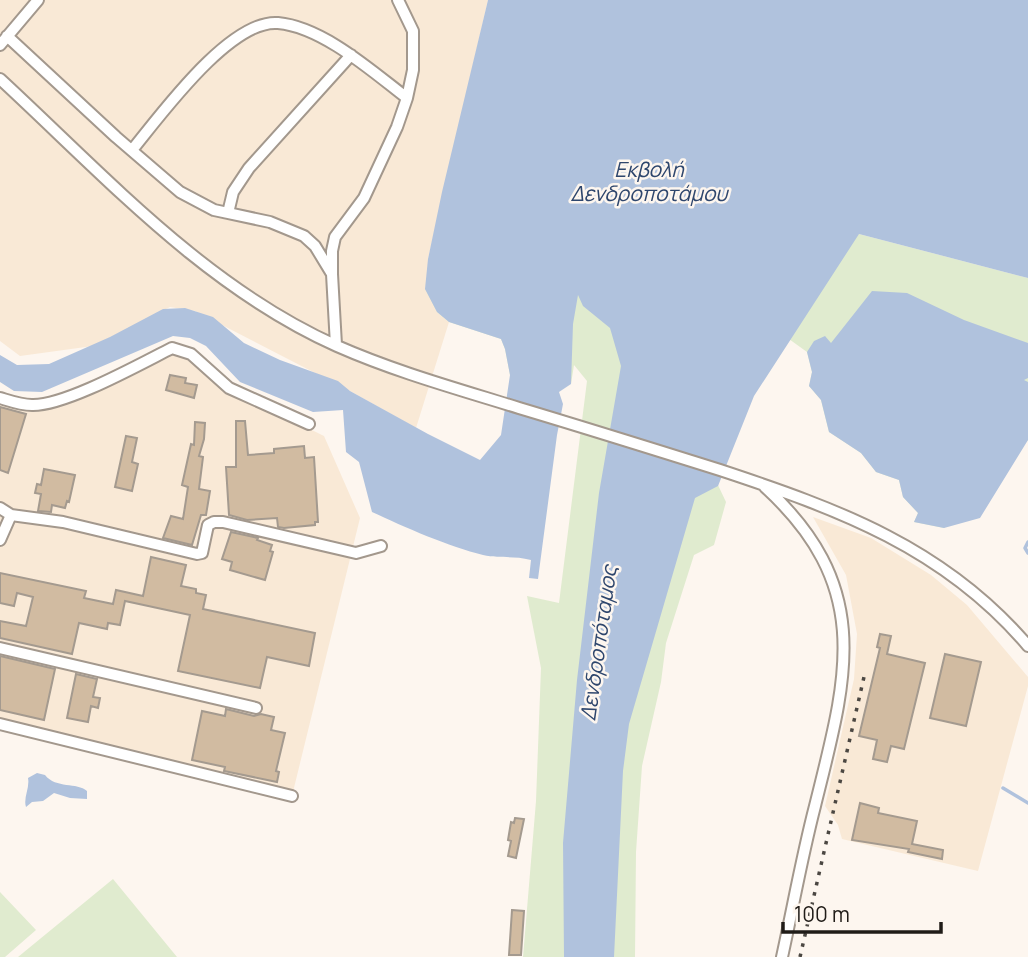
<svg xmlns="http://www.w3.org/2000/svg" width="1028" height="957" font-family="Manrope,sans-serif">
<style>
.built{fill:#f9e9d6}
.green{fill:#e0ebcf}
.water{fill:#b0c2dd}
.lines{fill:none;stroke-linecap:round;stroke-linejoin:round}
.stream{stroke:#b0c2dd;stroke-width:3.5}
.building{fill:#d1bba1;stroke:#a49a8f;stroke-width:2}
.minor-casing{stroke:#a3988d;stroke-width:14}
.minor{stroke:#fff;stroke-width:10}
.rail{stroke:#4b4742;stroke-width:3.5;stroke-dasharray:3.5 7;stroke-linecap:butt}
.labels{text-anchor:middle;stroke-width:5;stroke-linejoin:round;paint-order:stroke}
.water-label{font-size:21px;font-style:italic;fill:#2e466d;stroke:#fdf6ef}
</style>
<rect width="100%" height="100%" fill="#fdf6ef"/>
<path class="built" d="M0,0h488l-60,259 9,53 12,10 -33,106 -66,-37 -155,-80 -25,-4 -77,39 -73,10 -20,-15z
M177,354l28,14 58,38 61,30 36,82 -68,278 -292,-72v-327l20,6 42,-3 91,-44z
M813,517l58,21 60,37 36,30 61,72v9l-50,185 -136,-32 -4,-14 -13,-19 29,-127 3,-45 -11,-59z"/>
<path class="green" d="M859,234l169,44v162l-84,88 -30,-6 4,-9 -15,-16 -4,-17 -23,-8 -15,-19 -32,-21 -8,-32 -12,-14 3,-14 -5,-20 -25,-18 -46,84 -19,65 9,19 -12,43 -20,10 -28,88 -5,39 -19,84 -6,86 -1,105h-112l13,-156 5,-133 -14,-72 32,7 28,-222 -13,-16 -3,19 -61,-9 -5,-26 -4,-10 -52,-17 -12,-10 -12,-23z
M113,879l64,78h-159z
M0,892l36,38 -31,27h-5z"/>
<path class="water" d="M488,0h540v278l-169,-44 -105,162 -36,90 -23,12 -66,226 -6,47 -9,186h-50l-1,-114 14,-163 22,-187 22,-127 -11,-38 -27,-22 -5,-11 -5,29 -2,60 -12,8 4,12 -6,31 -19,144 -9,-1 2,-18c-18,-5 -31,-1 -48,-5 -33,-8 -79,-28 -111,-43l-13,-50 -13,-10 -3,-42 -30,2 -73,-30 -34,-36 -16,-8 -17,-2 -131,56 -28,-1 -14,-9v-27l17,10 32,-1 61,-27 53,-28 22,-1 28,9 31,26 36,17 58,21 12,10 78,43 52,26 21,-25 9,-60 -5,-26 -4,-10 -52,-17 -12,-10 -12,-23 3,-30 14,-67z
M872,291l35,2 57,27 64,23v35l-4,2 4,2v58l-48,78 -36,10 -30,-6 4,-9 -15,-16 -4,-17 -23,-8 -15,-19 -32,-21 -8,-32 -12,-14 3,-14 -5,-20 7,-11 11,-5 6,7z
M37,773l8,2c11,14 32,7 42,16v8l-17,-1 -16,-5 -11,8 -11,1 -6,5c-3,-9 4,-19 2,-29z"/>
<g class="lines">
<path class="stream" d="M1028,542l-3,6 3,5
M1003,788l25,15"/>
</g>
<path class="building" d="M170,375l16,3 -1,5 12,2 -3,13 -28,-8z
M0,407l26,7 -18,59 -8,-3z
M236,421h9l3,34 26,-2v-4l30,-3 1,12 9,-1 4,65h-3v3l-31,3 -6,-1 -1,-9 -30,2 -18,-5 -3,-48h10z
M195,422l10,1 -1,16 -5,17 4,1 -4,32 11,2 -4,24h-5l-9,30 -29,-7 8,-22 12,3 5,-32 -6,-2 9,-41 3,1z
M126,436l11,2 -5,24 6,2 -6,27 -17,-4z
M44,469l31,6 -6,27 -2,-1 -2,7 -13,-3 -1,7 -13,-1 3,-17 -6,-1 2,-9 4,1z
M231,532l27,6 -1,2 15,5 -2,6 3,1 -8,28 -35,-10 2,-8 -10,-3z
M151,557l35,8 -5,21 15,3v4l10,2 -3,14 112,24 -6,33 -42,-9 -7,31 -82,-17 12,-56 -65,-14 -5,24 -12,-2 -1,6 -28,-6 -7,31 -72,-16v-17l26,5 7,-29 -16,-4 -3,13 -14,-3v-30l86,18 -2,7 29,6 3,-14 27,6z
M880,634l11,2 -4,18 38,9 -21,86 -13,-3 -4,16 -14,-3 4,-19 -18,-4 21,-88 -3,-1z
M945,654l36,8 -15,64 -36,-8z
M0,656l55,13 -11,51 -44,-10z
M76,674l21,5 -4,18 7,1 -2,10 -7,-2 -3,16 -21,-4z
M226,709l28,7 7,-2 13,3 -3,13 14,3 -9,38 3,1 -2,10 -53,-11 1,-4 -33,-7 10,-49 23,5z
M860,803l19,5 -1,5 39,8 -5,23 31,6 -1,9 -34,-7 1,-3 -57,-9z
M515,818l9,1 -8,39 -8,-2 3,-15 -3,-1 3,-18 3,1z
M512,910l12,1 -3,44h-12z"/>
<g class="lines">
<defs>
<path id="minor" d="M7,36l109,101 64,55 34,18 56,12 34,14 11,10 17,28
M0,45l38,-45
M0,79c105,97 205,208 337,267 59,26 121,43 182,62 67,20 134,41 201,62 118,39 225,78 308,176
M132,150c28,-34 98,-131 146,-127 45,4 95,49 129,75
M228,213l5,-21 16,-24 102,-113
M336,345l-4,-71v-23l3,-14 29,-39 33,-71 10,-29 6,-28v-39l-15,-31
M0,398c10,3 21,7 32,7 33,1 108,-41 140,-57l19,6 38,34 80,36
M765,487c110,101 82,190 50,319 -13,50 -22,101 -33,151
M0,508l11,7 52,7 134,32 5,-1 6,-28 6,-3h9l133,31 25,-7
M0,540l11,-25
M0,648l256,60
M0,724l292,72"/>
</defs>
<use href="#minor" class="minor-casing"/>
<use href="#minor" class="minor"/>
<path class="rail" d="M800,957l64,-280"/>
</g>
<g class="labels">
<g class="water-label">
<text x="649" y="177">Εκβολή<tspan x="649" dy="24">Δενδροποτάμου</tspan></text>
<text transform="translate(599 643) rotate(-82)" y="7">Δενδροπόταμος</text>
</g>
</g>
<path d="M783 922v10h158v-10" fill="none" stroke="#201c18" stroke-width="3.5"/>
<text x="794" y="922" font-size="21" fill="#201c18" stroke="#fdf6ef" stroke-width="5" paint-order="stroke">100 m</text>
</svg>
